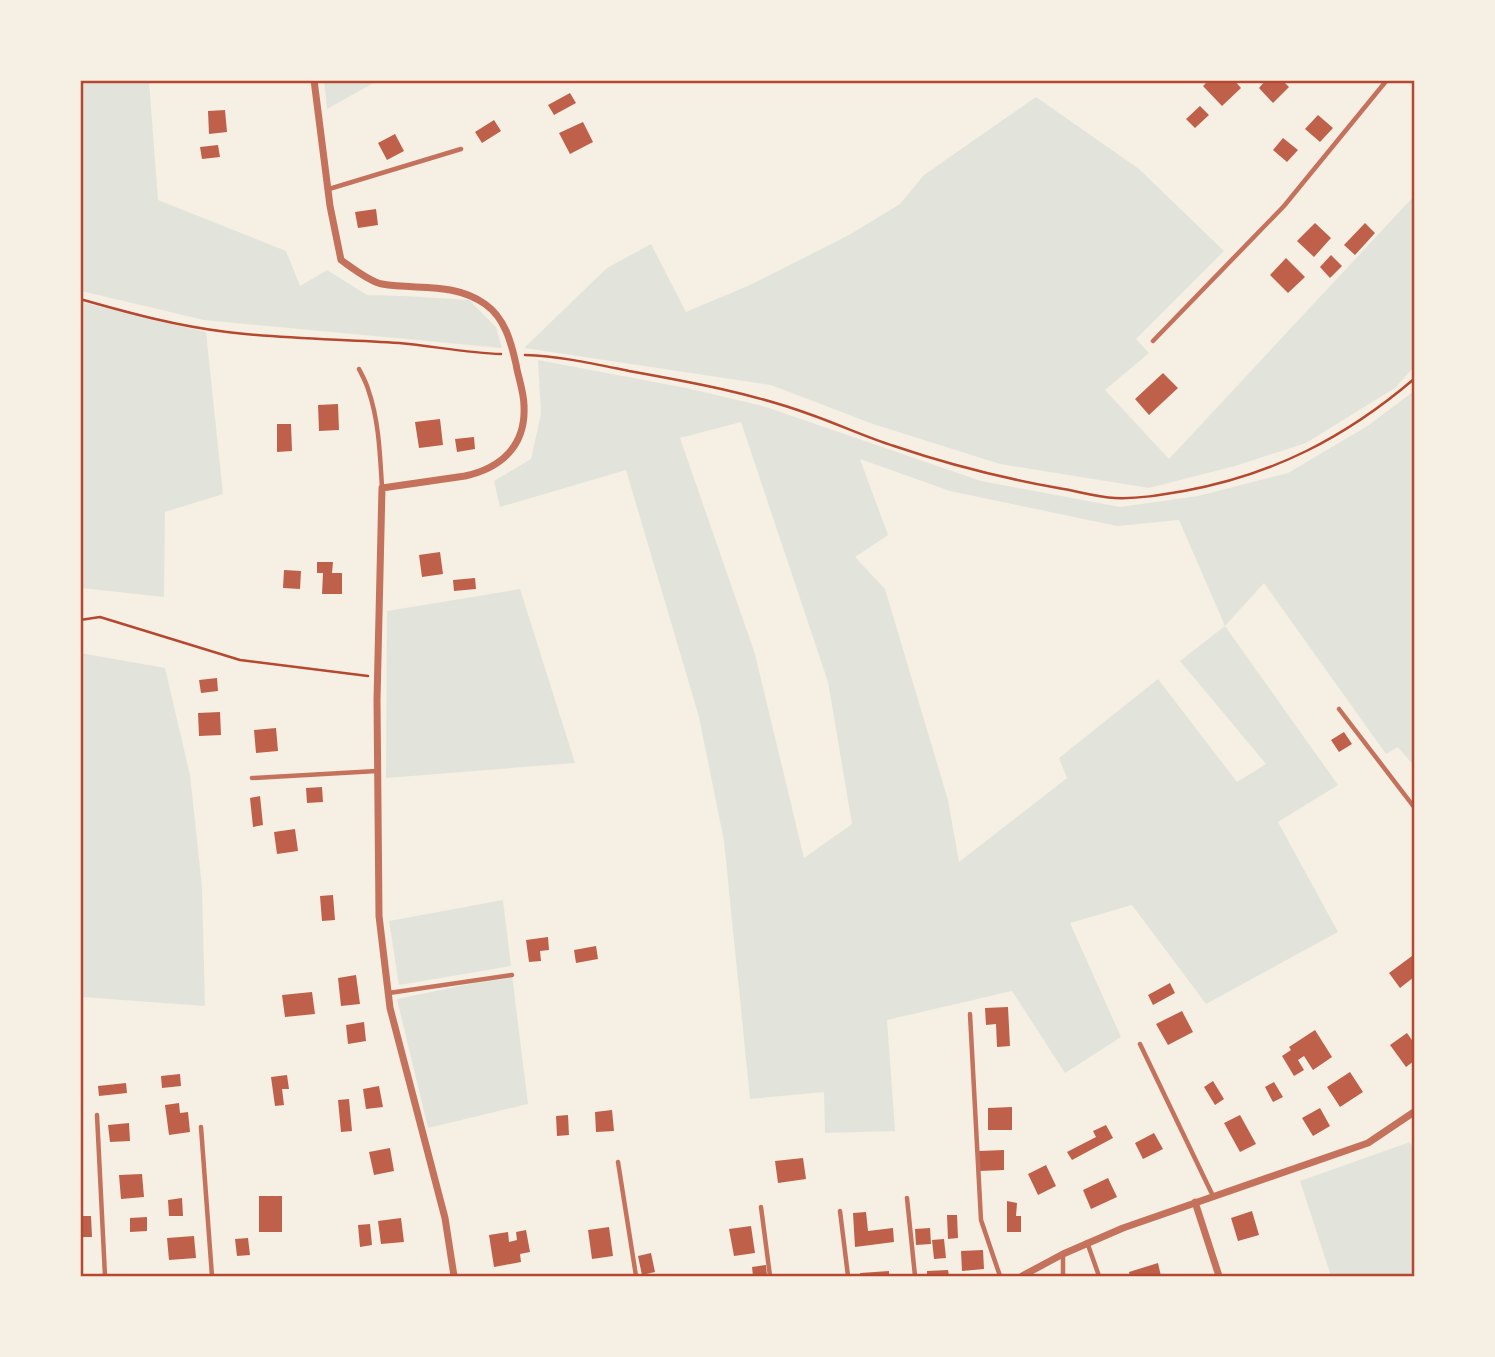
<svg xmlns="http://www.w3.org/2000/svg" width="1495" height="1357" font-family="'Golos Text',sans-serif">
<style>
.green{fill:#e2e4dc;fill-rule:evenodd}
.building{fill:#bf614a}
.lines{fill:none;stroke-linecap:round;stroke-linejoin:round}
.path{stroke:#b5482f;stroke-width:2.5}
.service{stroke:#c5725c;stroke-width:4.5}
.minor{stroke:#c5725c;stroke-width:7}
.neatline{fill:none;stroke:#b5482f;stroke-width:2.5}
</style>
<rect width="100%" height="100%" fill="#f6efe4"/>
<path class="green" d="M81,80l68,1 9,119 128,51 14,35 27,-16 40,25 37,1 65,4 27,27 6,21 -298,-28 -123,-29z
M324,80h53v1l-50,28z
M1036,97l103,72 85,82 -88,88 13,14 -44,37 64,69 245,-263v171l-19,21 -89,55 -71,23 -86,22 -149,-24 -127,-40 -102,-39 -247,-37 83,-80 44,-24 35,68 64,-27 99,-50 51,-31 24,-29z
M81,302l125,30 17,162 -58,18 -1,85 -83,-9z
M538,360l148,28 77,18 218,75 139,26 78,-11 90,-23 81,-48 45,-34v375l-16,-19 -12,7 -122,-171 -39,43 113,159 -60,37 60,110 -132,72 -74,-99 -62,18 51,114 -56,36 -53,-82 -125,29 8,111 -70,2 -1,-41 -74,7 -26,-258 -25,-124 -73,-247 -126,37 -6,-26 37,-22 10,-45zM741,422l87,260 24,142 -48,34 -49,-204 -75,-216zM860,459l90,32 167,35 62,-6 46,106 -45,35 86,103 -29,18 -79,-103 -99,79 8,20 -108,84 -11,-62 -63,-211 -30,-32 33,-22z
M520,589l55,174 -189,15 1,-167z
M80,653l85,15 25,107 12,112 3,119 -124,-9z
M503,900l8,66 -112,19 -10,-64z
M512,975l16,129 -100,24 -31,-129z
M1410,1142l4,9v125h-83l-31,-95z"/>
<path class="building" d="M1209,80h25l7,8 -19,18 -19,-20z
M1266,80h16l7,7 -16,16 -14,-15z
M570,93l6,10 -22,12 -6,-10z
M1200,106l9,9 -14,13 -9,-9z
M225,110l2,22 -18,2 -1,-23z
M1318,115l15,13 -13,14 -15,-13z
M494,120l7,11 -19,12 -7,-11z
M583,122l10,20 -23,12 -11,-21z
M395,134l9,17 -17,9 -9,-17z
M1283,138l15,12 -11,12 -14,-12z
M218,145l2,12 -18,2 -2,-12z
M376,209l2,16 -20,3 -3,-16z
M1315,223l16,15 -17,19 -17,-16z
M1365,223l10,10 -20,22 -11,-10z
M1331,255l11,11 -12,12 -10,-11z
M1286,258l19,19 -17,16 -18,-18z
M1163,373l15,15 -29,27 -14,-16z
M338,404l1,26 -20,1 -1,-26z
M440,419l3,26 -24,3 -4,-26z
M277,424h14l1,27 -15,1z
M474,437l1,12 -18,3 -2,-13z
M440,552l3,22 -21,3 -3,-22z
M317,562h16l-1,11h10v21h-20l1,-21h-6z
M284,570l17,1 -1,18 -17,-1z
M475,578l1,11 -22,2 -1,-11z
M217,678l1,13 -17,2 -2,-13z
M220,712l1,23 -22,1 -1,-23z
M276,728l2,23 -22,2 -2,-23z
M1344,732l8,12 -13,8 -8,-12z
M322,787l1,15 -16,1 -1,-15z
M260,796l3,29 -10,2 -3,-29z
M295,829l3,22 -21,3 -3,-22z
M333,895l2,25 -13,1 -2,-25z
M548,937l1,13 -9,1 1,10 -12,1 -3,-22z
M596,946l2,13 -22,4 -2,-13z
M1412,956l2,4v17l-14,11 -11,-15z
M356,975l4,29 -19,2 -3,-28z
M1170,983l5,10 -22,12 -5,-10z
M312,992l3,22 -30,3 -3,-22z
M1008,1007l2,39 -13,1 -1,-23 -10,1 -1,-17z
M1182,1011l11,21 -25,13 -12,-21z
M364,1022l2,19 -18,3 -2,-19z
M1315,1030l17,27 -19,13 -9,-14 -6,4 6,10 -10,6 -12,-20 9,-6 -2,-3z
M1407,1033l7,10v18l-8,6 -16,-22z
M1350,1072l13,20 -23,15 -13,-20z
M180,1074l1,12 -19,2 -1,-12z
M287,1075l2,14h-7l2,16 -9,1 -4,-29z
M1213,1081l11,18 -9,6 -11,-18z
M1274,1082l9,15 -10,5 -8,-15z
M126,1083l1,10 -28,3 -1,-10z
M379,1086l4,21 -17,2 -3,-20z
M349,1099l3,32 -11,1 -3,-32z
M179,1103l1,10 8,-1 2,20 -21,3 -4,-30z
M1012,1107v23h-24v-22z
M1320,1108l10,18 -17,10 -11,-18z
M612,1110l2,21 -18,1 -1,-20z
M568,1115l1,20 -12,1 -1,-20z
M1240,1115l16,29 -16,8 -16,-29z
M129,1123l1,18 -20,1 -2,-17z
M1106,1125l7,13 -41,22 -5,-8 29,-15 -3,-6z
M1154,1133l9,16 -20,10 -8,-16z
M390,1148l4,23 -20,4 -5,-23z
M1004,1150v20l-25,1v-20z
M803,1158l3,21 -28,4 -3,-22z
M1046,1165l10,21 -18,9 -10,-21z
M142,1174l2,23 -23,2 -2,-24z
M1108,1178l9,19 -26,12 -8,-19z
M259,1196h23v36h-23z
M182,1198l1,18h-14l-1,-16z
M1007,1201l10,2 -1,13h5v16h-14z
M1252,1211l7,24 -21,6 -7,-23z
M866,1212l2,19 25,-3 1,14 -39,5 -2,-34z
M947,1215h10l1,23 -10,1z
M80,1216h11l1,21h-12z
M147,1217v14l-17,1v-14z
M401,1218l3,24 -23,2 -3,-23z
M370,1224l2,21 -12,2 -2,-22z
M751,1226l4,27 -21,3 -5,-27z
M609,1227l4,29 -21,3 -4,-29z
M930,1228l1,16 -15,1 -1,-16z
M526,1230l4,22 -10,2 1,8 -27,5 -5,-32 19,-3 1,10 8,-2 -1,-8z
M194,1236l2,22 -27,2 -2,-22z
M248,1238l2,17 -13,1 -2,-17z
M944,1239l2,19 -12,1 -2,-19z
M983,1250l1,19 -22,2 -1,-20z
M651,1253l4,19 -13,3 -4,-19z
M1158,1263l3,13h-31l-1,-4z
M766,1265l1,11h-14l-1,-9z
M948,1270l1,6h-22v-5z
M889,1271v5h-29v-3z"/>
<g class="lines">
<path class="path" d="M80,299c49,14 97,27 147,33 57,7 115,7 172,11 34,3 68,10 102,11
M525,355c35,1 70,9 104,16 61,11 122,22 180,43 29,10 56,23 85,32 53,18 108,32 164,42 19,3 38,9 57,10 23,1 46,-3 69,-7 89,-16 162,-54 230,-112
M80,620l20,-3 140,43 128,16"/>
<path class="service" d="M329,189l132,-40
M1153,341l131,-135 103,-126
M359,369c3,6 7,13 9,20 11,31 12,66 14,98
M1339,709l75,98
M252,778l125,-7
M389,993l123,-18
M970,1014l11,206 19,56
M1140,1044l73,152
M97,1115l8,161
M201,1127l11,149
M618,1162l18,114
M907,1198l8,78
M761,1207l9,69
M840,1211l8,65
M1087,1242l12,34
M1063,1276v-22"/>
<path class="minor" d="M314,80l16,126 11,54c10,7 29,22 41,24 36,6 72,-2 103,20 20,14 26,38 31,60 2,13 8,28 8,42 2,40 -23,62 -59,70l-83,12 -5,212 2,216 11,92 55,210 9,58
M1195,1202l24,74
M1022,1276l41,-22 60,-26 245,-85 46,-31"/>
</g>
<rect width="1495" height="1357" fill="none" stroke="#f6efe4" stroke-width="164"/>
<rect x="82" y="82" width="1331" height="1193" class="neatline"/>
</svg>
